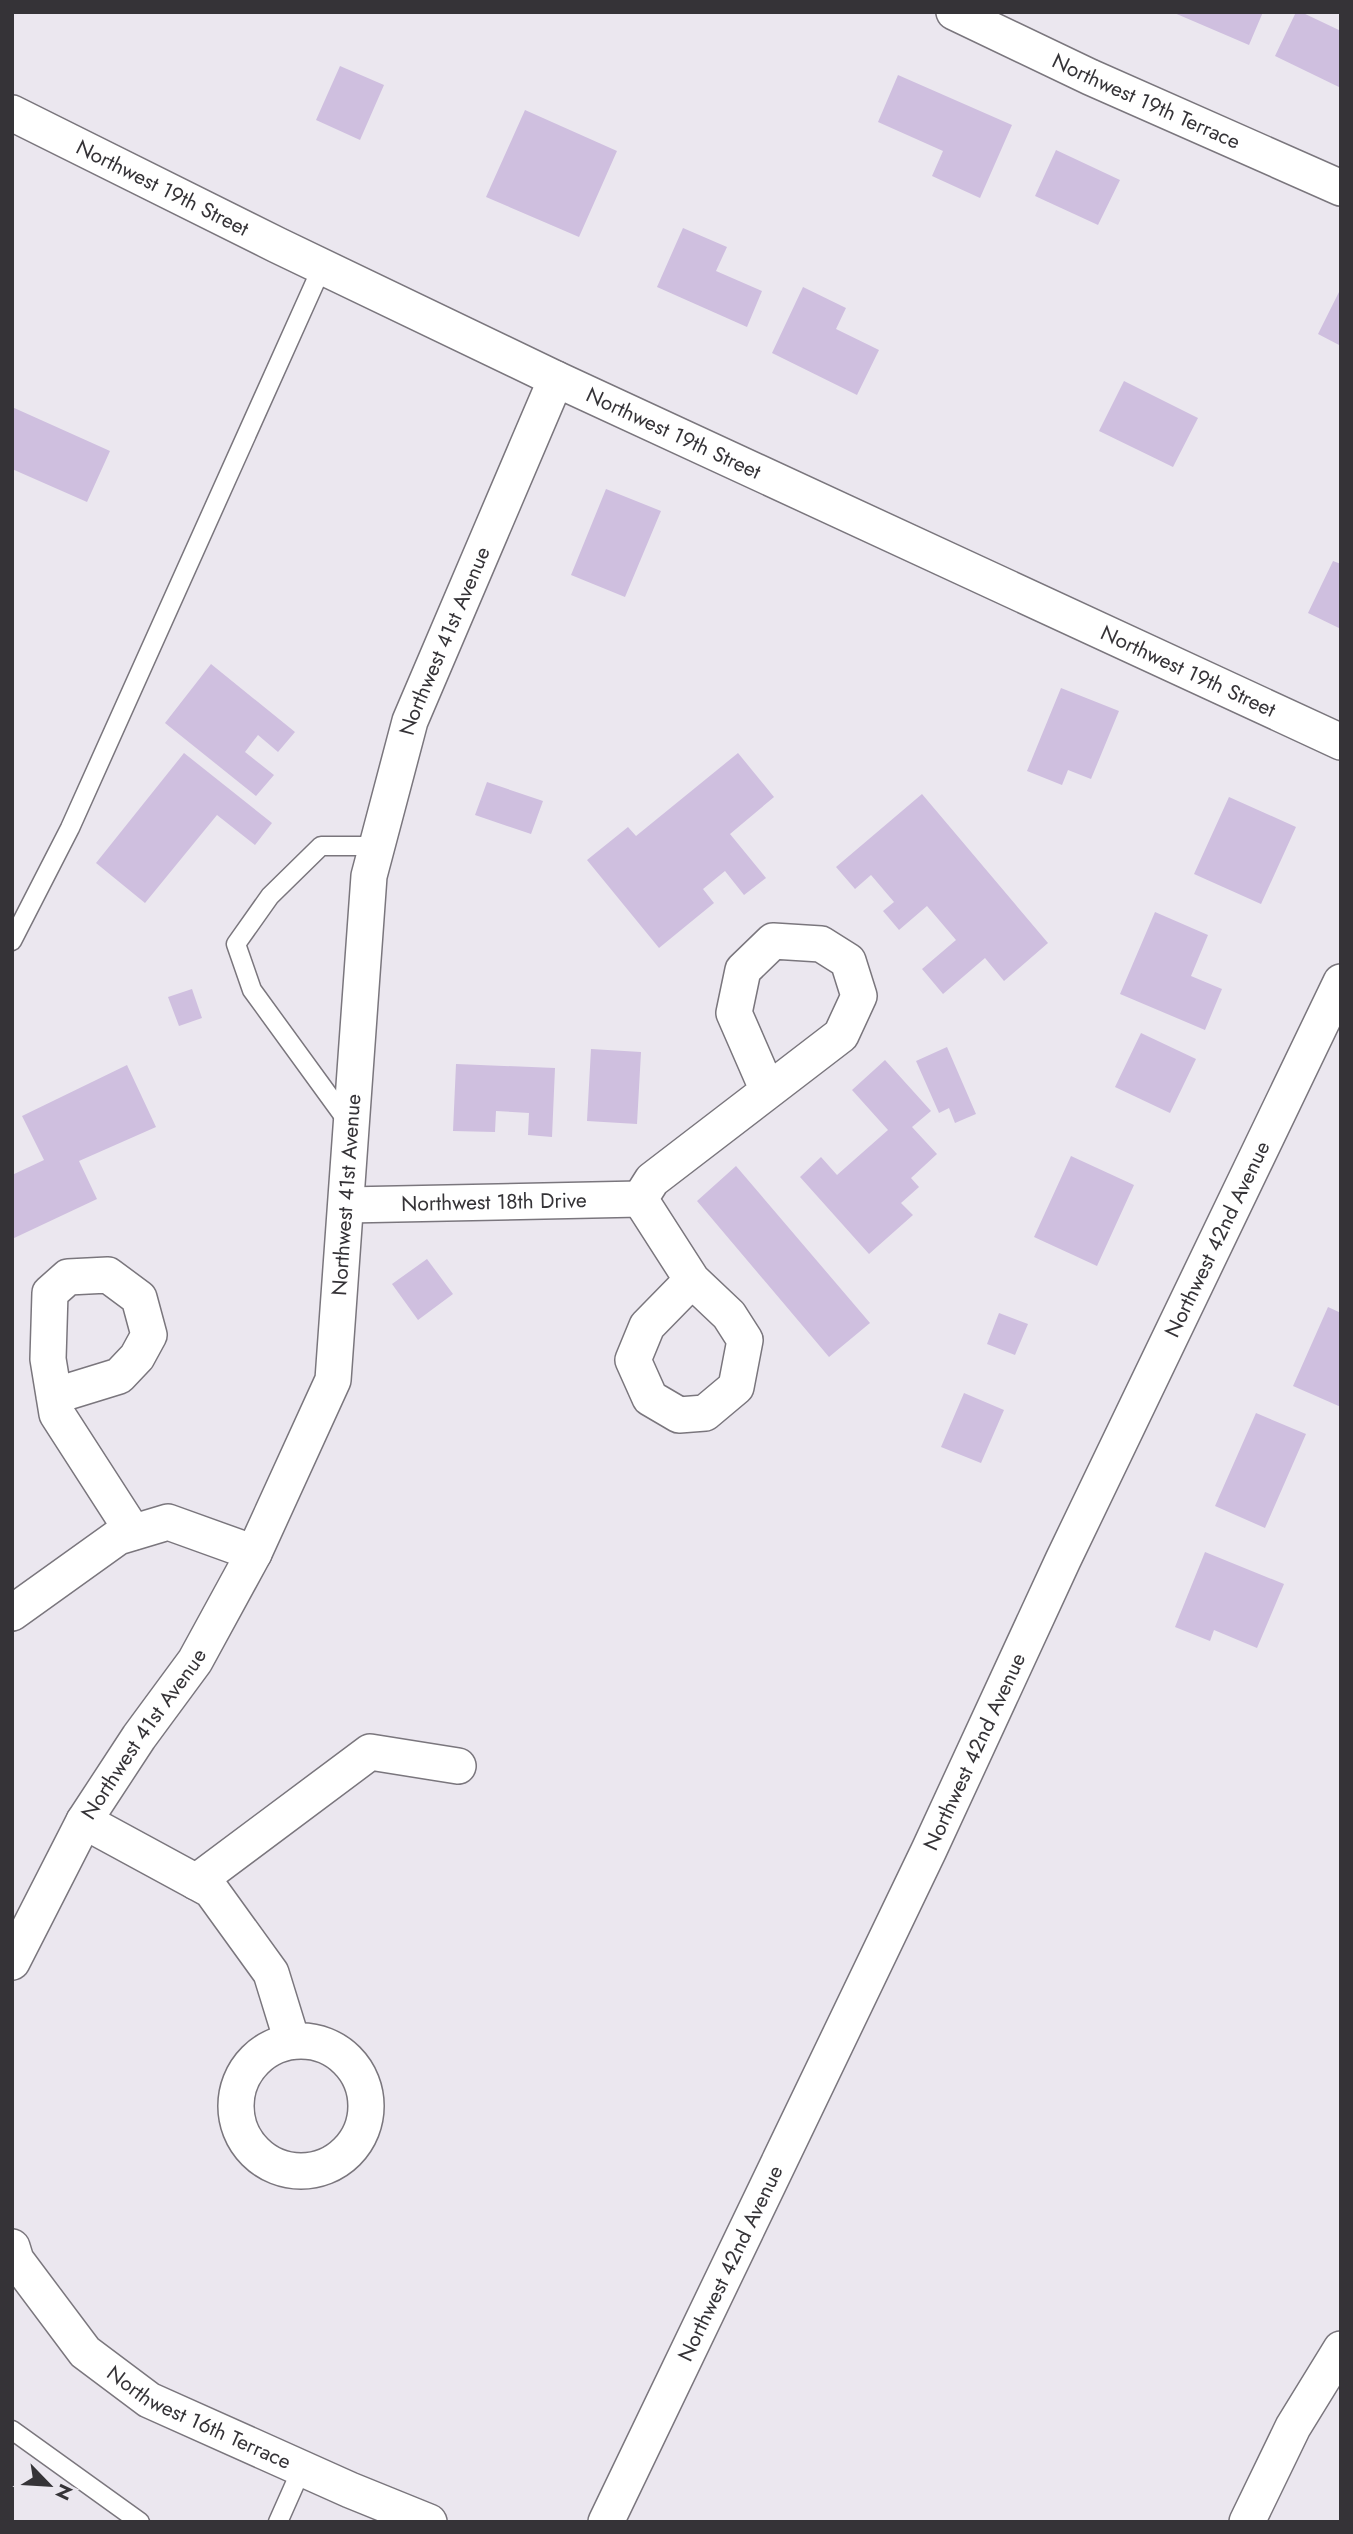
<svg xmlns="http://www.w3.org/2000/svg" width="1353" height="2534" font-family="Jost,sans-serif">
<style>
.building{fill:#cfbfdf}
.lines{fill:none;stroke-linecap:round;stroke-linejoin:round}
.service-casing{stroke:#7a767d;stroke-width:21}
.minor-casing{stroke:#7a767d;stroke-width:38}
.service{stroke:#fff;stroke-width:18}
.minor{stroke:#fff;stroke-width:35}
.labels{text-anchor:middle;stroke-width:6;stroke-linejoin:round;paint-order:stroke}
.street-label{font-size:21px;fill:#353337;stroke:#ebe7ef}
</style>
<rect width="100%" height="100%" fill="#ebe7ef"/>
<path class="building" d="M1172,12h91l-14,33z
M1296,12h5l40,19v57l-66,-32z
M340,66l44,19 -24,55 -44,-20z
M898,75l114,50 -32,73 -48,-22 11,-25 -65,-29z
M525,110l92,41 -38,86 -93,-40z
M1056,150l64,30 -22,45 -63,-29z
M683,228l44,19 -11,24 46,20 -15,36 -90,-40z
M803,287l43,21 -10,21 43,21 -22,45 -85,-42z
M1341,288v58l-23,-12z
M1124,381l74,37 -25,49 -74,-36z
M12,407l98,44 -23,51 -75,-33z
M606,489l55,22 -36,86 -54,-22z
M1333,561l8,3v65l-33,-16z
M211,664l84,68 -17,20 -20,-17 -13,17 29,23 -18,21 -91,-73z
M1061,688l58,23 -28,68 -23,-9 -6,15 -35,-14z
M184,753l88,70 -17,22 -38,-30 -72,88 -49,-40z
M738,753l36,44 -44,37 36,44 -22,17 -19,-24 -22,18 11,14 -55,45 -72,-88 41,-33 8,9z
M487,782l56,19 -12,33 -56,-19z
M922,794l126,149 -44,38 -19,-23 -42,36 -21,-25 34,-29 -29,-34 -28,24 -16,-19 11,-9 -23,-27 -16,14 -19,-22z
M1229,797l67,30 -35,77 -67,-30z
M1155,912l53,23 -17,41 31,13 -17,41 -85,-36z
M192,989l10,29 -23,8 -11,-29z
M1141,1033l55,26 -26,54 -55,-26z
M947,1047l29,67 -21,9 -6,-15 -10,5 -23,-52z
M591,1049l50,3 -4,72 -50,-3z
M885,1060l46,51 -19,16 25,27 -26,24 8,9 -18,16 12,12 -44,39 -69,-77 21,-20 16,18 51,-45 -36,-40z
M456,1064l99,4 -3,69 -24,-2 1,-22 -33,-2 -1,21 -42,-1z
M127,1065l29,62 -77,34 18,38 -85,40v-64l32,-15 -22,-44z
M1071,1156l63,29 -37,81 -63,-29z
M736,1166l134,157 -41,34 -132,-156z
M427,1259l26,35 -35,26 -26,-36z
M1328,1307l13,6v94l-48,-21z
M999,1313l29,11 -13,31 -28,-11z
M964,1393l40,17 -23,53 -40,-16z
M1256,1413l50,21 -41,94 -50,-22z
M1205,1552l79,32 -27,64 -43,-18 -4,11 -35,-14z"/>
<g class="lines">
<defs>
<path id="service" d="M12,941l58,-113 252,-561
M348,1122l-96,-132 -16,-46 34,-48 51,-50h56
M12,2430l128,92
M278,2522l24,-54"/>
<g id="minor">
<path id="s1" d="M954,12l136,65 251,111"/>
<path id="s2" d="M12,113l265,132 279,134 785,363"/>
<path id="s3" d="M347,1205l293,-6"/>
<path d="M692,1280l37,35 16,25 -9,47 -31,26 -26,2 -29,-17 -17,-38 14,-34 45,-46 -52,-81 12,-19 116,-89 -34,-78 9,-43 30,-29 48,3 27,17 11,35 -18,39 -73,56"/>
<path d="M54,1396l65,-20 18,-19 12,-22 -10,-37 -31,-23 -40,2 -18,16 -2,66 9,55 76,118"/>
<path d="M12,1613l106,-76 50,-15 86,31"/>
<path d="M84,1821l127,69 60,83 21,68"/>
<path d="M196,1882l174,-130 88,14"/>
<path id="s4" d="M12,1962l72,-141 55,-84 56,-76 59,-108 79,-173 36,-504 41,-155 146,-342"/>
<circle cx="301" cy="2106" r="65"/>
<path id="s5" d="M12,2247l4,13 69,92 64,48 201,90 79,32"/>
<path id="s6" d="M606,2522l323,-672 134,-290 278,-578"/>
<path d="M1247,2522l46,-95 48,-78"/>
</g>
</defs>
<use href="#service" class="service-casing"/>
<use href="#minor" class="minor-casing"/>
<use href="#service" class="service"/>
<use href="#minor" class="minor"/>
</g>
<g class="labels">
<g class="street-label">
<text dy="7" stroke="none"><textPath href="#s1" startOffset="212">Northwest 19th Terrace</textPath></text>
<text dy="7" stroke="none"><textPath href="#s2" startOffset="168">Northwest 19th Street</textPath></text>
<text dy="7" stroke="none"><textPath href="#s2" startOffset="735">Northwest 19th Street</textPath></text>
<text dy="7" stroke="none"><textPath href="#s4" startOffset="1419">Northwest 41st Avenue</textPath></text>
<text dy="7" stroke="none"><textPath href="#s2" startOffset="1302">Northwest 19th Street</textPath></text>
<text dy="7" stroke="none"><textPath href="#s4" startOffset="852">Northwest 41st Avenue</textPath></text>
<text dy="7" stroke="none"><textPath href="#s3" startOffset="147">Northwest 18th Drive</textPath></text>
<text dy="7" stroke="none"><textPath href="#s6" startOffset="1421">Northwest 42nd Avenue</textPath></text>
<text dy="7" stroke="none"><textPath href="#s4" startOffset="264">Northwest 41st Avenue</textPath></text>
<text dy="7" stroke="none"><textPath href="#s6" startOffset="854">Northwest 42nd Avenue</textPath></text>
<text dy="7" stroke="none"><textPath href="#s6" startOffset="287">Northwest 42nd Avenue</textPath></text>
<text dy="7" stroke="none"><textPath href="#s5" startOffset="261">Northwest 16th Terrace</textPath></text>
</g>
</g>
<rect width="1353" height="2534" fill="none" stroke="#353337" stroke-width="28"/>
<g transform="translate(49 2485) rotate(115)" stroke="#ebe7ef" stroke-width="5" paint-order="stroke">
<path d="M0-5L12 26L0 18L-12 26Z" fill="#353337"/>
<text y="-10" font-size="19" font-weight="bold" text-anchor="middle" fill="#353337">N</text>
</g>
</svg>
